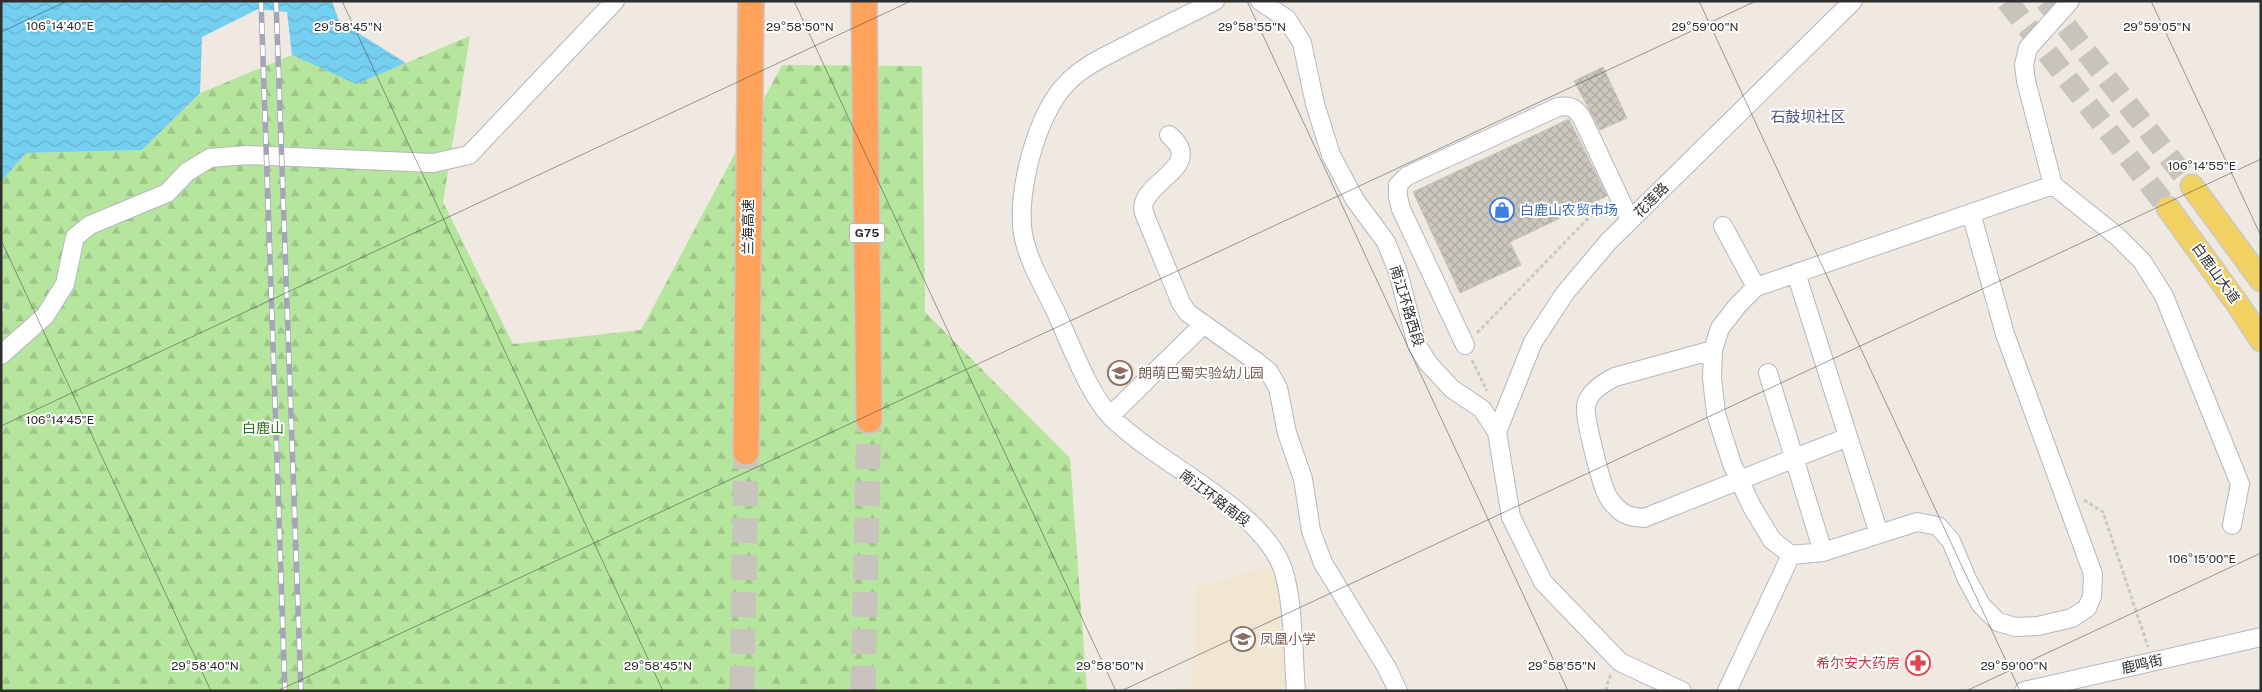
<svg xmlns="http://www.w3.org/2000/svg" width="2262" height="692" font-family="'Public Sans','Noto Sans SC',sans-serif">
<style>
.education{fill:#f0e6d1}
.forest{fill:url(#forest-firs)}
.water{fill:url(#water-waves)}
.building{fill:url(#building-cross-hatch);stroke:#cbc5ba}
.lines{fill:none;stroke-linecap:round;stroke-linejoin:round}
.major-tunnel{stroke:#c8c4bd;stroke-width:22;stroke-dasharray:22 11;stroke-linecap:butt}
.highway-tunnel{stroke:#c8c4bd;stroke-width:25;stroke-dasharray:25 12;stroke-linecap:butt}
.minor-casing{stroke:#b4b7c1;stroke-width:20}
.major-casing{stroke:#c9c9c9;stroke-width:25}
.highway-casing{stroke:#c9c9c9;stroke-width:28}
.path{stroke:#c9c9c9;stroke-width:3;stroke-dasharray:4 2.5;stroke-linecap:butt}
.minor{stroke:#fff;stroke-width:18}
.major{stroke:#f2d163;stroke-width:22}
.highway{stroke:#ffa35c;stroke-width:25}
.rail-casing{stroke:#a3a6b8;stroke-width:5.5}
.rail{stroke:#fff;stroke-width:4;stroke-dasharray:11;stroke-linecap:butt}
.ticks{fill:none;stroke:#2e2e2e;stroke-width:1;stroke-opacity:0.45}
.labels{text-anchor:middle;stroke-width:4;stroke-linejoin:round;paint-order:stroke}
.shield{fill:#fff;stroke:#6d6d6d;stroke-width:1}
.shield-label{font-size:12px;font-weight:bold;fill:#2e2e2e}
.street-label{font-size:14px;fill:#2e2e2e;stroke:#fff}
.shop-label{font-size:14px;fill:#366cbe;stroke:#fff;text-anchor:start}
.education-label{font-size:14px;fill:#785e54;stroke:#fff;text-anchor:start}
.park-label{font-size:14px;fill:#2c6e1b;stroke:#fff}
.health-label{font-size:14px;fill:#be3a42;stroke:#fff;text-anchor:end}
.neighbourhood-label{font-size:15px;fill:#4d5680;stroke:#fff}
.ticks-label{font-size:12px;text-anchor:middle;fill:#2e2e2e;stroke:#fff;stroke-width:4;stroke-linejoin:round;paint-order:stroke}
</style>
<defs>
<pattern id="forest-firs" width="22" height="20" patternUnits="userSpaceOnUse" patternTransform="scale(1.25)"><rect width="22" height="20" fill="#b6e59e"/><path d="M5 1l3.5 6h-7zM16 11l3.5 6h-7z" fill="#9dc588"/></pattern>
<pattern id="water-waves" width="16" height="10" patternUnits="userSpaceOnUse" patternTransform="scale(1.25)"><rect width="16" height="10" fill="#75cff0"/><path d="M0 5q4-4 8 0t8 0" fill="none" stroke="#66b2ce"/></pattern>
<pattern id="building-cross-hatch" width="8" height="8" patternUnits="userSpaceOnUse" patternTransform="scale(1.25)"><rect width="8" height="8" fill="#cbc7bf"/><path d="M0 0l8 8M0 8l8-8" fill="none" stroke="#afaba4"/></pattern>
</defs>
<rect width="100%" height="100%" fill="#efe9e1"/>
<path class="education" d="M1281,563l15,128h-128l24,-4 4,-99z"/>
<path class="forest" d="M470,36l-27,166 70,142 128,-14 141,-265 140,1 3,246 145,146 17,233h-1086v-376l3,-5 -3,-9v-119l25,-29 116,-3 58,-57 92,-38 64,29z"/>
<path class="water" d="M1,1h331l7,20 67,42 -50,21 -64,-29 -5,-43 -29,-3 -56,28 -2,56 -58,57 -116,3 -25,29z"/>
<path class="building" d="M1603,67l24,51 -27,12 -26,-49z
M1569,119l38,77 -97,46 11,23 -61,28 -47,-101z"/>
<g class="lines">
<path class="major-tunnel" d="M2007,1l161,207
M2046,1l146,185"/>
<path class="highway-tunnel" d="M742,691l4,-239
M863,691l6,-271"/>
<defs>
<path id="minor" d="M1215,1c-28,14 -56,28 -84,42 -21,11 -47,22 -64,40 -30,30 -51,109 -44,151 5,26 19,50 31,74 15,31 34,86 58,110 47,46 142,87 168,144 14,30 13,95 16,129
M1260,1l27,18 15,24 13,61 16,51 24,45 31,42 12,30 19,73 11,18 24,26 30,20 15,23 14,85 32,65 77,80 62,29
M2070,1l-42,47 -4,17 2,16 27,104 65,52 24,24 22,35 76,188 -8,41
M1169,135c35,29 -18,44 -25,68 -2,6 0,10 2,15l35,85 7,10 69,49 12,10 9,16 9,45 16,46 8,52 12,32 64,105 11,23
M1971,213l34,121 88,240 -1,22 -5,12 -15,10 -34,8 -23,1 -17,-5 -17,-17 -14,-26 -16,-38 -13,-15 -21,-4 -94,30 -32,3 -19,-15 -20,-33 -20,-43 -16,-50 -4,-36 1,-28 7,-22 18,-23 18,-18 297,-102
M1723,226l33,61
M1796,273l83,261
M1465,345l-64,-136 -3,-12v-12l9,-9 151,-69c12,-2 17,0 24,11l48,102
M1713,350l-98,27c-12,6 -27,15 -29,29 -2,11 15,77 21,89 2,4 6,9 9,12 8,9 17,10 28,11l204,-81
M1,355l44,-39 20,-32 10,-47 15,-12 77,-32 20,-21 23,-14 37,-3 186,8 36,-8 146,-154
M1768,373l55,179
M1110,416l94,-92
M1497,432l36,-90 32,-49 44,-52 244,-240
M1727,691l64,-136
M2024,691l237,-54"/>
<path id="major" d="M2192,186l69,94
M2168,208l71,98 22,34"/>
<path id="highway" d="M864,1l5,419
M746,452l5,-451"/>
</defs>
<use href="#minor" class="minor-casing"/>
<use href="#major" class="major-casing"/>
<use href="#highway" class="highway-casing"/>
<path class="path" d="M1477,333l126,-130
M1472,360l15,31
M2084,500l19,12 45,135
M1606,691l2,-11 3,-5"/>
<use href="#minor" class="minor"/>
<use href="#major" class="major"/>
<use href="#highway" class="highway"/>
<defs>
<path id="rail" d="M261,1l24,690
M276,1l25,690"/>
</defs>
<use href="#rail" class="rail-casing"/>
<use href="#rail" class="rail"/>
</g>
<path class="ticks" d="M342,1l321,690M794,1l322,690M1247,1l321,690M1699,1l321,690M2151,1l110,235M1,32l66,-31M1,240l210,451M1,426l910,-425M277,691l1479,-690M1121,691l1140,-532M1966,691l295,-138"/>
<defs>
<symbol id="shop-ring" viewBox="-11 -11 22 22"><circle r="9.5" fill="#fff" stroke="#3f7fe0" stroke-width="1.5"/><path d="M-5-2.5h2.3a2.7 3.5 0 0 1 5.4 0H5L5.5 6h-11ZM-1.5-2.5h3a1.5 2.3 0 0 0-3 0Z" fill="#3f7fe0"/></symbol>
<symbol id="school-ring" viewBox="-11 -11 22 22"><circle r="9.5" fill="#fff" stroke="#8d6e63" stroke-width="1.5"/><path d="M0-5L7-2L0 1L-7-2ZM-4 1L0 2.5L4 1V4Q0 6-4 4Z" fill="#8d6e63"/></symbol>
<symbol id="pharmacy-ring" viewBox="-11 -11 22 22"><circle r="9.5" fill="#fff" stroke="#e0444e" stroke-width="1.5"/><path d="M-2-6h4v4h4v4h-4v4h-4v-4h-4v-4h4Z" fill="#e0444e"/></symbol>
</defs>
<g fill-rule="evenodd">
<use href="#shop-ring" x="1488" y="196" width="28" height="28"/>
<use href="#school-ring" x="1106" y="359" width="28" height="28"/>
<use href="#school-ring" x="1229" y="625" width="28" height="28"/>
<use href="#pharmacy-ring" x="1904" y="649" width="28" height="28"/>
</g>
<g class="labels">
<rect class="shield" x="849.5" y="223.5" width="35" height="19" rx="4"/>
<g class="shield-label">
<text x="867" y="237">G75</text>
</g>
<g class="street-label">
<text transform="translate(1651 200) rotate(-45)" y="5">花莲路</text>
<text transform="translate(748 227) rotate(-90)" y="5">兰海高速</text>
<text transform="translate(2216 273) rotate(54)" y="5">白鹿山大道</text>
<text transform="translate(1407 306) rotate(73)" y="5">南江环路西段</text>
<text transform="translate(1215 498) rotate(37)" y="5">南江环路南段</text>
<text transform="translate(2142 664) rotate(-13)" y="5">鹿鸣街</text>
</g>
<g class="shop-label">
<text x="1520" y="215">白鹿山农贸市场</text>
</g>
<g class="education-label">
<text x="1138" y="378">朗萌巴蜀实验幼儿园</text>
<text x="1260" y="644">凤凰小学</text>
</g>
<g class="park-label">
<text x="263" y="433">白鹿山</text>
</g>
<g class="health-label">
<text x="1900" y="668">希尔安大药房</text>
</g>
<g class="neighbourhood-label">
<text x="1808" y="122">石鼓坝社区</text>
</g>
</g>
<g class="ticks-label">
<text x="60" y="30">106°14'40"E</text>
<text x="348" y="31">29°58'45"N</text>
<text x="800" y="31">29°58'50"N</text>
<text x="1252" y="31">29°58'55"N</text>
<text x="1705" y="31">29°59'00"N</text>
<text x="2157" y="31">29°59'05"N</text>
<text x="2202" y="170">106°14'55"E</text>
<text x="60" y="424">106°14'45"E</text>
<text x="2202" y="563">106°15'00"E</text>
<text x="205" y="670">29°58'40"N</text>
<text x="658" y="670">29°58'45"N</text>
<text x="1110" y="670">29°58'50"N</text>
<text x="1562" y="670">29°58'55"N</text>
<text x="2014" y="670">29°59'00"N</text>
</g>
<rect width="2262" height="692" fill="none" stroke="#2e2e2e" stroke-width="5"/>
</svg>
